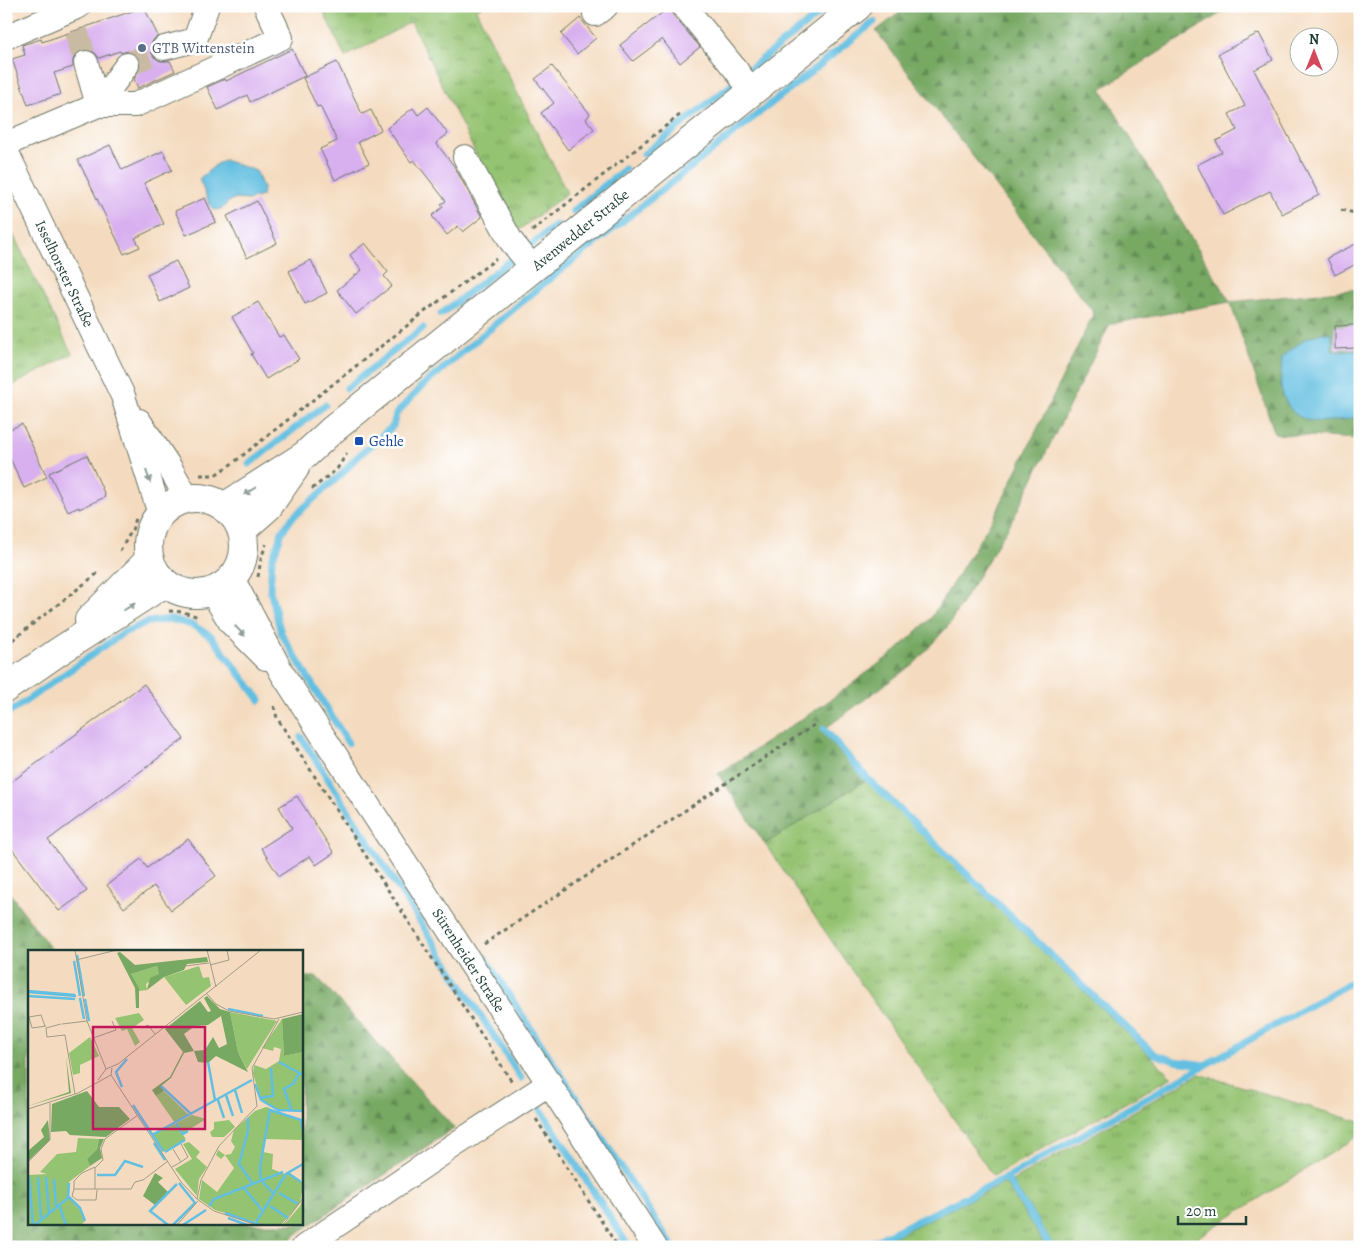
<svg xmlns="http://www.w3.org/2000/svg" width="1366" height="1253" font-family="Alegreya,serif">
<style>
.grass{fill:url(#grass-tufts);stroke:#5a8052}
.forest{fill:url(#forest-firs);stroke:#4b734c}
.water{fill:#63bfe1;stroke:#417e8a}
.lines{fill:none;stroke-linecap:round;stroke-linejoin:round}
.stream{stroke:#63bfe1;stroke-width:7}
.building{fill:#d8afef}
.minor-tunnel{stroke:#c9bba3;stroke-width:24;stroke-dasharray:24 12;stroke-linecap:butt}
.minor-casing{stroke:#6a7465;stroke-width:26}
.major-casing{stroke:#6a7465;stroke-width:30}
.path{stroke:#6a7465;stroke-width:3;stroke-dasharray:4 4;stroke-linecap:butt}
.minor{stroke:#fff;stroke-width:24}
.major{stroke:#fff;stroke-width:28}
.oneway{fill:#8f9e9a}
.service-dot{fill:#5c6f8a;stroke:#fff;stroke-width:2}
.transit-dot{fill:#1a4fb4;stroke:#fff;stroke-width:2}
.labels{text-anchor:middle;stroke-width:5;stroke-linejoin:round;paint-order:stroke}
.service-label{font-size:15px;fill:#4e5e75;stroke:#fff;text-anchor:start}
.street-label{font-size:15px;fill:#1f3d34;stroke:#fff}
.transit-label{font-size:15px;fill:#164399;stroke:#fff;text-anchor:start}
.inset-river{fill:none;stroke:#63bfe1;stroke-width:2.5}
.inset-road{fill:none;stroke:#9f9c87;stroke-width:1}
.view{fill:#c2185b;fill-opacity:0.15;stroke:#c2185b;stroke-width:2.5}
.inset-edge{fill:none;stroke:#1f3d34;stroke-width:2.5}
</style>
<defs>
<pattern id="grass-tufts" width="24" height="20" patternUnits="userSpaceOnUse" patternTransform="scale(1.25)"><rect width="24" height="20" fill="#94c371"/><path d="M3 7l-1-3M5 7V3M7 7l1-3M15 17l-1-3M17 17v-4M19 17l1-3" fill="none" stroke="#78a05e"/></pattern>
<pattern id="forest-firs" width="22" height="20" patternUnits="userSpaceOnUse" patternTransform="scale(1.25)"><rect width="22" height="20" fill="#77a963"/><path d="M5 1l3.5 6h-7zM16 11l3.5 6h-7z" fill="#618b52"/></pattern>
</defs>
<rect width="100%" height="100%" fill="#fff"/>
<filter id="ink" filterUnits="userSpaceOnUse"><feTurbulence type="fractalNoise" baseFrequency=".02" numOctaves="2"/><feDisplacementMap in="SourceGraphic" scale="10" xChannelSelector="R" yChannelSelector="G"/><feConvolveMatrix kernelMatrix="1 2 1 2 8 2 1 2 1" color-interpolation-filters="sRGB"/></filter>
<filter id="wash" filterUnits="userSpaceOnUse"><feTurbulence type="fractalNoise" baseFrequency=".0096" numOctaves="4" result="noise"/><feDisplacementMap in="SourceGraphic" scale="20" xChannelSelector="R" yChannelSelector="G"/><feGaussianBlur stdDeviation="1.12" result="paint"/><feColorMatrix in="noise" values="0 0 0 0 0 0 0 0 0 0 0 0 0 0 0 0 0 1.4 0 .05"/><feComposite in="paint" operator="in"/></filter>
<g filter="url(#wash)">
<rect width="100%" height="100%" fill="#f4dbbf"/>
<path class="grass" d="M321,6h161l-6,4 91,183 -52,40 -104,-211 -66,35z
M6,220l66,134 -66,35z
M866,780l306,297 -179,99 -228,-332z
M1199,1074l161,48v13l-178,112h-127l-43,-66z
M1005,1183l41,64h-174z"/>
<path class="forest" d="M908,6h324l-131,83 129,213 130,-13v150l-85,-5 -45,-132 -120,22 -97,195 -65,107 -32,36 -93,68 43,50 -101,64 -47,-70 108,-71 70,-52 35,-33 64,-103 99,-202 -218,-282z
M6,888l47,64h-24v272h272v-247h16l137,151 -156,105 -17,14h-275z"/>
<path class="water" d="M224,160l32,11 7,17 -1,8 -14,4 -15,-1 -5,3 -6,7 -8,1 -3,-3 -12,-28 18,-15z
M1321,333h11v18h25v-18h3v84c-32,4 -66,15 -78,-25 -3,-10 0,-25 0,-35l23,-18z"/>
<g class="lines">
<path class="stream" d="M752,67l77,-61
M644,154l90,-71
M573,211l52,-42
M532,244l24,-19
M441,314l71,-55
M347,388l76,-60
M249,464l76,-59
M6,715l117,-82 25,-11 22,-3 22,6 19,11 49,64
M824,729l44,50 286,275 21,7 31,4
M301,737l220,341
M348,743l-67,-110 -11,-43 2,-30 10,-28 10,-14 51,-45 11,-13 39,-34 3,-12 24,-26 122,-103 332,-263
M485,958l188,289
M540,1108l89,139
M1006,1178l45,69
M863,1247l143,-69 354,-201"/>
</g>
<g id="blocks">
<path class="building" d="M671,6l2,9 27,32 -20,16 -18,-24 -29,22 -13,-16z
M144,7l14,29 -4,3 -3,5v8l3,5 6,4h10l5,10 -37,17 -4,-9 7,-13 -2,-7 -4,-5 -7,-3 -7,2 -1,-2 -21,7 -4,-5 -5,-3h-7l-7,4 -3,6v7l-19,6 7,21 -33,11 -16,-46 13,-4 -3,-10 19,-6 1,3z
M580,18l16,20 -19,16 -16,-20z
M1259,33l14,27 -19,10 65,125 -37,19 -12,-23 -47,24 -26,-50 25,-13 -6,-11 21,-11 -8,-16 16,-8 -27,-52z
M292,49l13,27 -55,26 -3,-7 -29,15 -11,-23 18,-8 1,2z
M337,62l25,52 9,-4 10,20 -23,12 11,21 -34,17 -15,-31 17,-8 -17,-35 -3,1 -14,-29z
M552,66l38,48 -4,5 8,10 -26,21 -27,-37 13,-10 -19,-24z
M428,107l20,27 -12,9 18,23 28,51 -19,15 -5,-6 -11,9 -15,-19 11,-9 -2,-3 5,-3 -32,-41 -3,2 -24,-34 26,-20 5,7z
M110,145l12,25 41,-19 9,19 -28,13 20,41 -29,14 5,9 -16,7 -46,-94z
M205,198l11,24 -30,13 -11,-24z
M257,201l20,42 -30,15 -20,-42z
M1360,242v20l-25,13 -8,-17z
M365,243l23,29 -4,4 8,10 -36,28 -19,-24 25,-20 -12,-15z
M311,260l16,33 -22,11 -16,-33z
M176,261l13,27 -29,14 -13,-28z
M258,302l21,35 5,-2 15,24 -33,20 -15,-25 2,-1 -21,-36z
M1355,325l1,23 -21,1v-23z
M22,424l25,53 -23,11 -18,-38v-19z
M87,455l18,40h-1l1,2 -26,12v-2l-11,5 -19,-39z
M144,684l40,55 -136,101 39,51 -28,20 -53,-70v-55z
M297,796l37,57 -18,12 -6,-9 -31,20 -18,-28 31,-20 -13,-21z
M188,839l28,37 -45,34 -17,-24 -30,22 -17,-23 34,-26 6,9z"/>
</g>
</g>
<g filter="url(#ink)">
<use href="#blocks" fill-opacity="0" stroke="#6a7465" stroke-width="1"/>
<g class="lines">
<path class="minor-tunnel" d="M76,31l10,32
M127,65l37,-17"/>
<defs>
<g id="minor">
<path d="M684,6l52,64 16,22"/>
<path d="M595,14l11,-8"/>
<path d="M6,37l73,-31"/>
<path d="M164,48l31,-8 12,-34"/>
<path d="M86,63l12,42"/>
<path d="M98,105l29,-40"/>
<path d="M6,144l92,-39h37l146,-67 -15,-32"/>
<path id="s1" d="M6,151l117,245 37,118"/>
<path d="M465,157l46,84 22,27"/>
<path d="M139,421l31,47 17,30"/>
<path id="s2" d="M232,578l50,95 373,574"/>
<path d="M212,592l19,31 35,35"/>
<path d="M304,1247l149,-101 97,-63"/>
</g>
<g id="major">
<circle cx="196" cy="546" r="48"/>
<path id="s3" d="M224,507l81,-52 26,-24 527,-425"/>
<path d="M242,530l26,-23 27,-39"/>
<path d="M89,620l60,-60"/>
<path d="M6,688l52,-36 107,-69"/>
</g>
</defs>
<use href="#minor" class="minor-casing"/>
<use href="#major" class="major-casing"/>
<path class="path" d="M1341,210l19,4
M532,231l149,-117
M200,475h15l18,-12 194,-153 69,-51
M312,489l25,-20 10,-16
M120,551l12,-21 5,-14
M258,577l3,-18 5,-15
M169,611l14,1 16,5
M6,645l92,-72
M274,706l3,12 235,364
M484,944l333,-221
M536,1119l82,128"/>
<use href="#minor" class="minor"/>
<use href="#major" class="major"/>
</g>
<defs><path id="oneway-solid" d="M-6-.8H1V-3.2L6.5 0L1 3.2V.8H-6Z" transform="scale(1.25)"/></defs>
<g class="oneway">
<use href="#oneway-solid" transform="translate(148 476) rotate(72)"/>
<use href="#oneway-solid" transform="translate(250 491) rotate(148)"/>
<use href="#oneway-solid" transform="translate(129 607) rotate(-32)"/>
<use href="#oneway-solid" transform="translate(240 631) rotate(45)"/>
</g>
</g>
<circle class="service-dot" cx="142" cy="48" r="5"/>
<rect class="transit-dot" x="354" y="436" width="10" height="10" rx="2.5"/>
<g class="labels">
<g class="service-label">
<text x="152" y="53">GTB Wittenstein</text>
</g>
<g class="street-label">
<text dy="5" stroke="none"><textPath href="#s3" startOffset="452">Avenwedder Straße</textPath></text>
<text dy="5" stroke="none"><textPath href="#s1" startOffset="136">Isselhorster Straße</textPath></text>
<text dy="5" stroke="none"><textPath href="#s2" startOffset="450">Sürenheider Straße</textPath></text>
</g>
<g class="transit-label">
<text x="369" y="446">Gehle</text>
</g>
</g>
<g transform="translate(28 950)">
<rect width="275" height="275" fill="#f4dbbf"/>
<path d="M129,16l2,8 -13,10 1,6 -8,1 -8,-17zM171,16l4,12 6,-1 2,9 -25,19 -22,-28zM202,62l47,9 -30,48 -9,-17zM111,63l5,7 -12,8 8,14 -5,4 -8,-17 -5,2 -7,-13zM254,69l2,37 19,-4v59l-25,-2 -16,-8 -9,-27 1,-9 12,4 13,-8 2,-12 -7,-2 -1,4 -11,-3zM62,87l9,19 -19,9v8l-7,2 -4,-22zM136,141l25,24 -14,8 -19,-27zM238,157l4,1 -8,47 1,-3 10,2 -1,15 13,5 -22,35 -20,-21 19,22 -7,12 -40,-12 -16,-11 3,-19 15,12 17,-24 -9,-13 -4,4 -5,-4 2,-5 7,5 6,-1 4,-7 -4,-6 3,-11 21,-19zM242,160l31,10 2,20 -38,-1zM164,165l14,4 -24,15 4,5 -23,13 -10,-17zM201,170l6,7 -11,10h-12l-2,-5 4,-3v-7zM50,188l21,1 -2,10 -10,10 3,7 -21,16 -2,16 -33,27h-6v-50l19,-1 -7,-2 17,-18 19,-2zM161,192l11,10 -4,5 11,10 -8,12 -2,17 -22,-27 17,-10 -9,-15zM260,223l15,10 -3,20 -19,22h-21l-4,-3zM41,248l12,13 4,10 -4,4h-45zM275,249v26h-19l16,-19z" fill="#94c371"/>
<path d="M92,2l15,13 72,-8 1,5 -21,2 -3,6 -20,7 -17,13 3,-12 9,-4 -2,-8 -26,8 8,14v20h-3l-1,-20 -18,-35zM179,46l13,13 10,3 8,40 10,20 -32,-16 -8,7 -10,-1 -4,-11 -10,2 -13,25 -10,8 3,5 -8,5 -4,-6 18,-13 13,-25 -18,-23 35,-28 8,11 3,-1 -7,-13zM193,66l6,28 -8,4 -6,-11 -8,13 -11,1 -10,-17 11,-8 13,-1zM275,64v38l-19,4 -2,-37zM38,107l5,36 -43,13 41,-14zM59,141l12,16h20l11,12 -24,18 -36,-2 -4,-4 -15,1 1,-28zM20,170l2,20 -22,21v-10l16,-14 -3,-7zM71,189h5l-4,9 2,10 -12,8 -3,-7 10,-10zM127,223l8,5 -5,4 10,10 -13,13 -12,-9z" fill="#77a963" fill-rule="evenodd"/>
<path class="inset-river" d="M49,5l7,41M46,11l6,35M0,41l47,4M0,42l48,4M0,46l47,3M52,48l4,21M57,49l4,22M200,59l35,7M180,112l7,38M251,112l24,13M227,134l6,16 17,10M133,136l30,28M94,137l-6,-15 11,-13M207,140l7,23M198,145l7,21M232,148l13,-2 -2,-28M190,150l6,18M105,155l30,46M250,160l25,1M264,161l-8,-22 9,-5 6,-10M220,168v13l-9,33 14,20M148,174l7,10 5,-3M124,185l100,-55M126,193l11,17M137,202l20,-12M260,223l13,9M69,225h18l10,-14 18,6M1,226l4,49M10,227l3,41M18,227l3,36M26,229l2,27M233,231l-1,-14 10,-57 31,10 2,12M234,231l11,12M216,238l18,22M251,243l19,11M41,247l11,11 5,13M31,255l7,20M181,256l5,-7 69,-27M242,256l18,12M197,263l35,12M200,268l19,7M228,272l30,-48 17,-10M7,275l33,-27 1,-15M140,275l-18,-14 27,-27M145,275l22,-22 -16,-20M155,275l23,-15"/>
<path class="inset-road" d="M47,0l12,71 19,48M179,0l9,37M48,10l41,-10M182,15l19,-5 -2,-10M157,16l24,-3M179,44l9,10 13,7 45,8 29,-7M33,74l-15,4 1,9 18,-2 10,59M34,74l25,-3M17,76l-4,-11 -12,2 3,11 14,-2M114,78l6,-3 7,9M65,88l23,-8 -4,-9M83,125l70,107 16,17 17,12 43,14M70,130l8,-11 12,-5 143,-114M0,159l50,-16 33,-18 1,-7M153,194l7,13 -7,5M0,212l22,-22v-37M67,217l-13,6 -8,8v8h57l4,-7 8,-2 25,-19M144,217l9,-5 -8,-13M46,239l-2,7 5,4h19l1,-10M67,239v-21l8,-8 -2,-11 4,-10 33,-24M169,249l4,-19 18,-34 38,-40 -5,-38 27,-49M149,275l21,-24M255,275l20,-27"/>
<path class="view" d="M65,77h112v102h-112z"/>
<rect width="275" height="275" class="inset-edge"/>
</g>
<rect width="1366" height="1253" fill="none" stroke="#fff" stroke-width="25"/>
<g transform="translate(1314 52)"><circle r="24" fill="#ffffff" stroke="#a5b1ae"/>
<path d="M0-4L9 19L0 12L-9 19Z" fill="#d1495b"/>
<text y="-8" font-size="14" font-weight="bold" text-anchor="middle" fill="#1f3d34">N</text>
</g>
<path d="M1178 1216v8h68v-8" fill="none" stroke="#1f3d34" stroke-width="2.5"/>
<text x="1186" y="1216" font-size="15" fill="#1f3d34" stroke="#ffffff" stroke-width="4" paint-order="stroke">20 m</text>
</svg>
